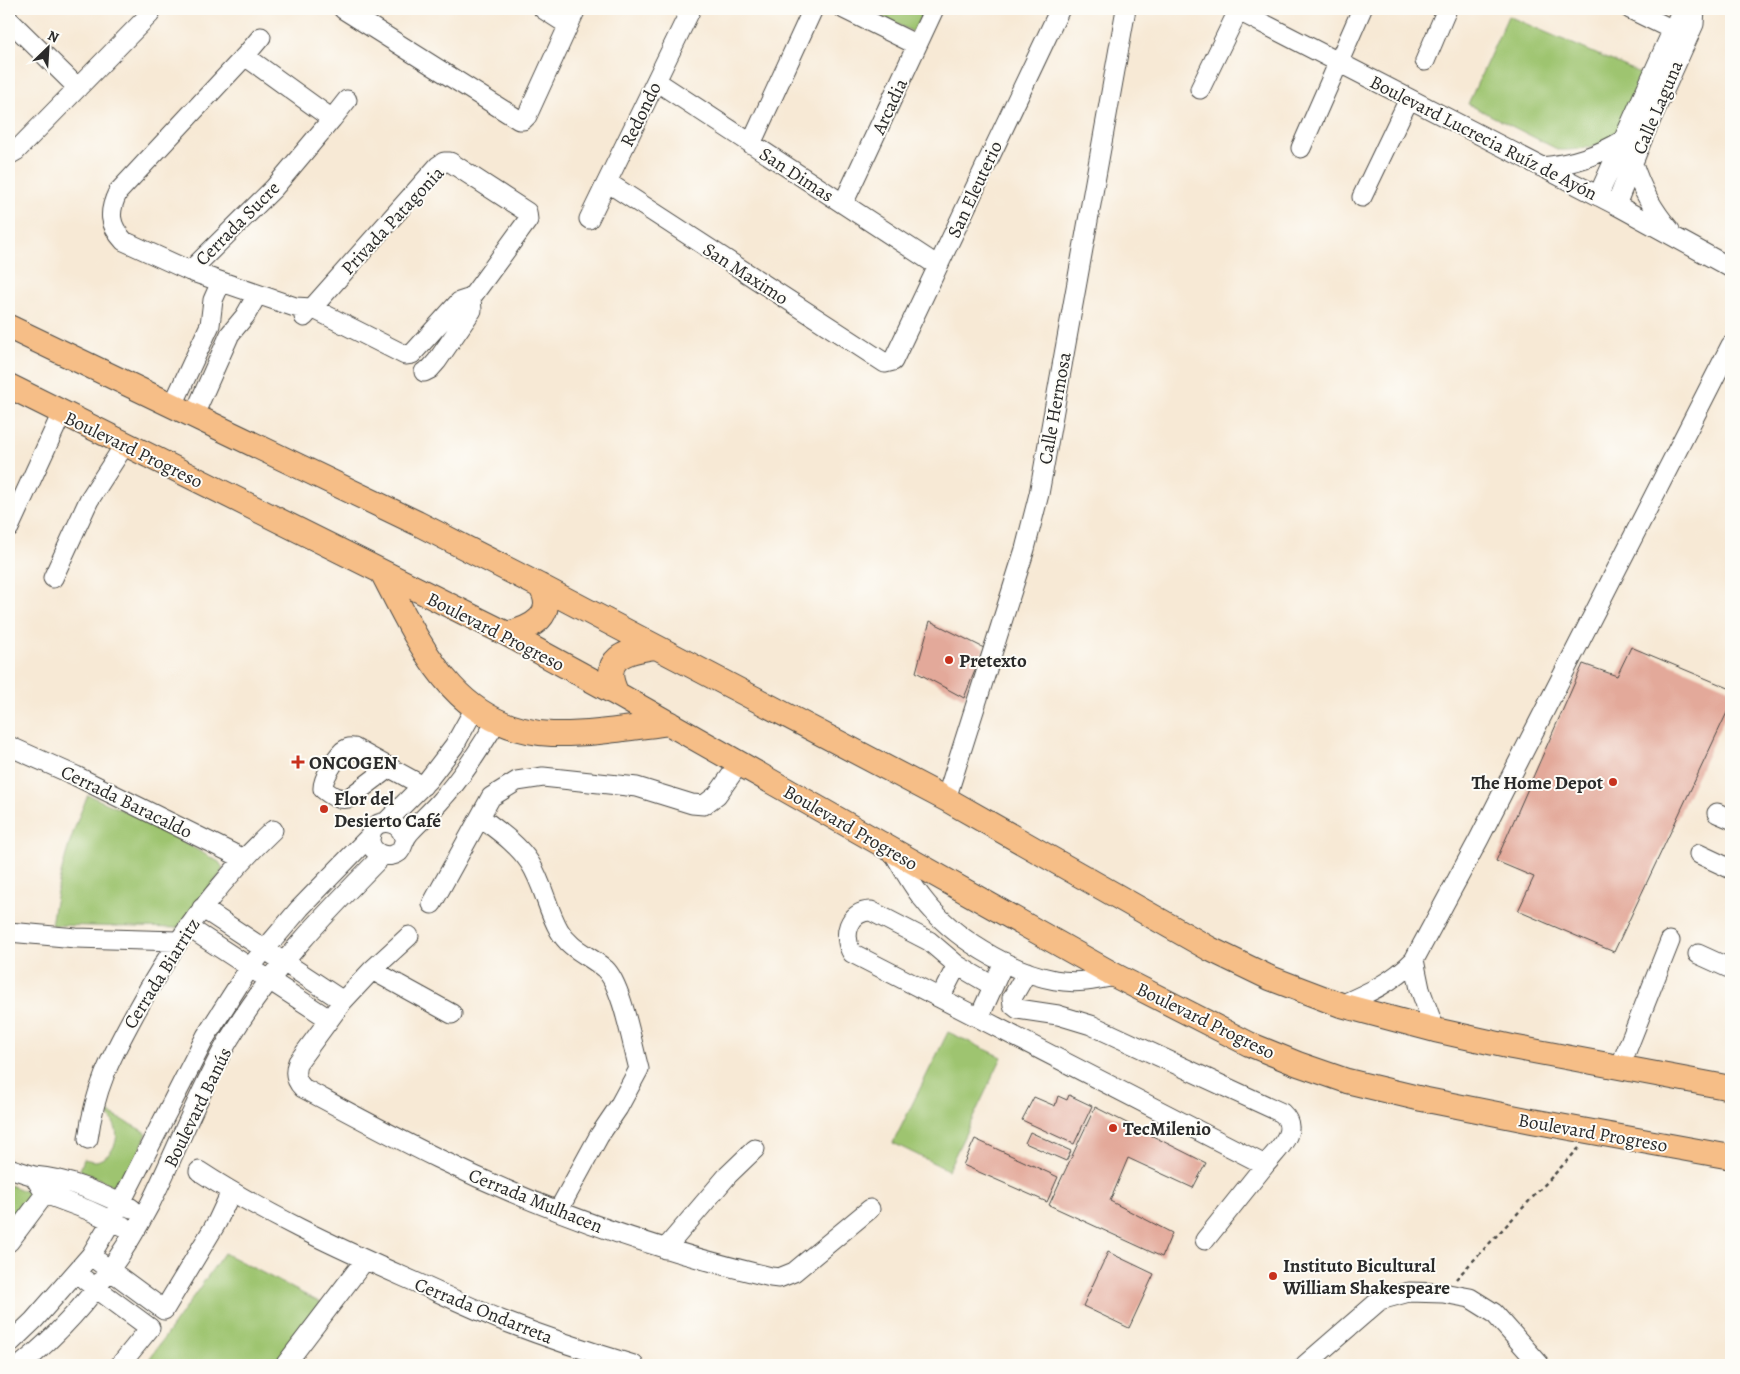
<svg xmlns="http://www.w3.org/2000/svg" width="1740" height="1374" font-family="Alegreya,serif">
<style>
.green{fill:#9ec46f;stroke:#64784d}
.building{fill:#e3a99a}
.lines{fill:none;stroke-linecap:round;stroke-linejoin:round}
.minor-casing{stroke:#4a4844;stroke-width:21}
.major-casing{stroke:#4a4844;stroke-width:26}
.path{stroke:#4a4844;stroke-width:2.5;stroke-dasharray:4 4;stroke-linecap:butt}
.minor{stroke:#fff;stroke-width:19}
.major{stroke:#f6be87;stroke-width:24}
.poi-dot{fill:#c8321e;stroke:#fdfcf7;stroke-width:2}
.labels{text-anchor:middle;stroke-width:4;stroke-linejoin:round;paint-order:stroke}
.street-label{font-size:19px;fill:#2b2b2b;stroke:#fdfcf7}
.poi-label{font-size:19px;font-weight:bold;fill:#2b2b2b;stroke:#fdfcf7;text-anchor:start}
</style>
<rect width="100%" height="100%" fill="#fdfcf7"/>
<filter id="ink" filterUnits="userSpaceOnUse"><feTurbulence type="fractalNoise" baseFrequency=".02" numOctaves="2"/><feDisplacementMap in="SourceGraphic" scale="10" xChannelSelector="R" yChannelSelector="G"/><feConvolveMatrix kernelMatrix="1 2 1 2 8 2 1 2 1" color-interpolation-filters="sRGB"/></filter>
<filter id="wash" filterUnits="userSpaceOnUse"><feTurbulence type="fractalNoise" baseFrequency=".0096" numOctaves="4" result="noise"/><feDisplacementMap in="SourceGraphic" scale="20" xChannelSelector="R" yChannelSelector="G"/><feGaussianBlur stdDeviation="1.12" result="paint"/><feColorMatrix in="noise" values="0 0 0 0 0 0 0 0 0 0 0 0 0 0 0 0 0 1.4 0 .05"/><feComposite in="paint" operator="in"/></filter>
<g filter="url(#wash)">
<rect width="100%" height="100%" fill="#f7e9d5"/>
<path class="green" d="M867,9h58l-12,23z
M1508,16l137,59c-8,16 -18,42 -28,57 -10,14 -41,19 -58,18l-91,-46z
M88,795l48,21 83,46 4,6 -4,8 -42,52 -126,-3c7,-46 18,-88 37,-130z
M948,1032l54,25 -54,113 -55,-27z
M107,1112l40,21 -24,57 -43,-20 4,-11c4,1 9,2 12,2 14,-3 23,-18 20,-31 -1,-6 -6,-12 -9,-18z
M9,1185l21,8 -21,31z
M224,1253l103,53 -45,59h-137z"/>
<g id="blocks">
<path class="building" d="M930,621l54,27 -20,50 -48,-26z
M1631,647l100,42v15l-117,248 -96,-41 16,-34 -38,-16 87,-197 34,12z
M1069,1095l23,11 -18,38 -52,-24 12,-23 21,9 3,-10 9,4z
M1095,1107l111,56 -13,25 -65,-30 -18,43 62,32 -10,24 -113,-52z
M1030,1132l41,19 -5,10 -41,-18z
M975,1139l83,38 -11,25 -84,-37z
M1108,1252l46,22 -25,54 -46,-22z"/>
</g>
</g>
<g filter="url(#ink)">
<use href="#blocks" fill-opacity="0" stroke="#4a4844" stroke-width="1"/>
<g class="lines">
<defs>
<path id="minor" d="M343,9l176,111h4l4,-4 49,-107
M543,9l25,16
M844,9l73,36
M1235,9l381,196 115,63
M1630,9l43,21
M9,20l69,68
M245,56l16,-19
M1425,61l22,-52
M656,81l282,185
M1200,89l39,-80
M332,119l15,-19
M751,144l62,-135
M1301,148l61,-139
M9,155l7,-4 134,-137 1,-5
M1633,163c8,26 19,46 37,67
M1541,167c32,-3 56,-11 84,-28
M607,182l278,181 8,-2 167,-352
M1598,196l81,-180 8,-7
M1362,197l47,-98
M843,204l91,-195
M1616,205l28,-70 50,-111 1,-15
M589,219l102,-210
M190,271l84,-83 58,-69 -87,-63 -127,136c-10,20 -9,33 6,49l66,30 105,36 17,1 93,47 7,-1
M304,317l134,-151 6,-4h6l77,50 1,8 -57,78 1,12 -35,51 -7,8 -6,3
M412,354l47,-52 12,-4
M173,405l37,-80 3,-25 8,-18
M194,415l36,-81 15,-18 12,-21
M9,528l53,-115
M53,578l36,-78 36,-56
M9,746l67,30 168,83
M390,767l-41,31c-12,2 -17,-2 -26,-9 -1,-10 13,-31 20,-38 4,-3 7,-4 11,-3l69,38
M946,799l79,-250 14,-55 87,-485
M1717,813l14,6
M480,817c17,13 38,27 50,46 13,20 17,46 29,67 12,21 29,24 46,39 17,16 27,75 34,100l-21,39 -19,28 -41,75
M386,822l42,-42 26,-34 21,-38
M404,838c-5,-22 -35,-20 -34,2 1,14 18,20 29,12 5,-5 4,-13 11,-20 10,-11 22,-21 32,-33 21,-23 38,-51 55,-78
M892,850c10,17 19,34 31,49 29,38 85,72 132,81 21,4 41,0 61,-4
M1699,854l32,15
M432,904l59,-107 26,-16 26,-4 94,10 55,17 12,1 13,-10 22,-31
M202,908l141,93
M188,927l141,92
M9,932l67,6 101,3
M409,936l-37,34 -29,31 -45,61c-4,10 -3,18 5,26 45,24 89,48 134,70 106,52 219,92 334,119l8,1 15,-6 76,-63
M1698,954l33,15
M1414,960l6,29 15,41
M1004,962l-25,56 286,147c12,-15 36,-34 17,-52l-191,-88 -33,-10 -40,-6 -5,-4 -1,-7 15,-26
M372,970l80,44
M940,998l17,-33
M1341,1005c27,-12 52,-23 73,-45l65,-121 252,-494
M979,1018l-127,-65c-10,-17 -4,-42 19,-42l58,30 28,24 36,21
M1620,1067l50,-126
M88,1139c7,-51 22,-80 46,-124 37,-69 82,-131 139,-185
M9,1168l25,8
M199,1171c64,42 135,75 205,106 32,14 65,30 97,43 44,17 89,32 133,45
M123,1226l-35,-16 -43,-16 -11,-18c36,3 65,17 97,32
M1205,1240l60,-75
M9,1242l36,-48 6,-10
M665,1249l63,-74 27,-26
M99,1262l65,48 53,-88 14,-30
M85,1280l65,48 -30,37
M9,1344l25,-24 57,-65 21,-35 94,-184 44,-69 50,-59 71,-73
M21,1365c53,-43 97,-100 129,-161 27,-54 48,-111 78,-163 43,-72 97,-127 155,-186
M285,1365l80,-105
M1305,1365l75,-65 29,-8 34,1 27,5 24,15 46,52"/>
<path id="major" d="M9,327l408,196 123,63 406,213 264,150 60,29 71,27 94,25 77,17 219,41
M9,386l498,248 110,60 275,156 224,126 133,68 49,20 49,17 75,18 110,22 199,36
M383,574c38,73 73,156 169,160 39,1 78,-6 117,-11
M507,634c25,-6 51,-19 33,-48
M617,694c-18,-36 8,-43 38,-47"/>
</defs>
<use href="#minor" class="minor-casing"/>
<use href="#major" class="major-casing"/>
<path class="path" d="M1456,1279l123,-131"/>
<use href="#minor" class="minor"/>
<use href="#major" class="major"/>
</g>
</g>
<g class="poi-dot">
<circle cx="949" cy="660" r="5"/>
<path d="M295.5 754.5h5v5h5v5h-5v5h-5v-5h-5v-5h5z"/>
<circle cx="1613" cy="782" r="5"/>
<circle cx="324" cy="809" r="5"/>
<circle cx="1113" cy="1128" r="5"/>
<circle cx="1273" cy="1276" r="5"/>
</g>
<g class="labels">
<g class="street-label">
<text transform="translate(889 106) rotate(-65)" y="7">Arcadia</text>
<text transform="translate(1657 107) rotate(-67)" y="7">Calle Laguna</text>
<text transform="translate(640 114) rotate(-64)" y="7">Redondo</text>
<text transform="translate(1484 137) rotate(27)" y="7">Boulevard Lucrecia Ruíz de Ayón</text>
<text transform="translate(797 174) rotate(33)" y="7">San Dimas</text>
<text transform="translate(974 189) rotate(-65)" y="7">San Eleuterio</text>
<text transform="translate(392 220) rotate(-47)" y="7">Privada Patagonia</text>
<text transform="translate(237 223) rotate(-45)" y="7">Cerrada Sucre</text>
<text transform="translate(746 273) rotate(33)" y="7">San Maximo</text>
<text transform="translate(1054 408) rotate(-80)" y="7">Calle Hermosa</text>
<text transform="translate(134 449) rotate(26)" y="7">Boulevard Progreso</text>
<text transform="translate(496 631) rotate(27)" y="7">Boulevard Progreso</text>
<text transform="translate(127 801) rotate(26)" y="7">Cerrada Baracaldo</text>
<text transform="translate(851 827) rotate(30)" y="7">Boulevard Progreso</text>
<text transform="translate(161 973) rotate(-58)" y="7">Cerrada Biarritz</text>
<text transform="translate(1206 1020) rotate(26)" y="7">Boulevard Progreso</text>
<text transform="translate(197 1107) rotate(-64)" y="7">Boulevard Banús</text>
<text transform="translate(1593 1132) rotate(10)" y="7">Boulevard Progreso</text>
<text transform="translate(536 1200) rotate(22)" y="7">Cerrada Mulhacen</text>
<text transform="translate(484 1310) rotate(22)" y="7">Cerrada Ondarreta</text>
</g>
<g class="poi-label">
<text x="959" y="667">Pretexto</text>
<text x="309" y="769">ONCOGEN</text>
<text x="1603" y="789" text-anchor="end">The Home Depot</text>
<text x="334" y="805">Flor del<tspan x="334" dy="22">Desierto Café</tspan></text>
<text x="1123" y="1135">TecMilenio</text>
<text x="1283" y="1272">Instituto Bicultural<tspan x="1283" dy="22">William Shakespeare</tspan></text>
</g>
</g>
<rect width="1740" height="1374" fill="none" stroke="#fdfcf7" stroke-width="30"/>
<g transform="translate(48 48) rotate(25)" stroke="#fdfcf7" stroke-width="4" paint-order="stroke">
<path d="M0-4L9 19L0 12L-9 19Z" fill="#2b2b2b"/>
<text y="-8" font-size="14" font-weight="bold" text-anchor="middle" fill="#2b2b2b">N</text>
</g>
</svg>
